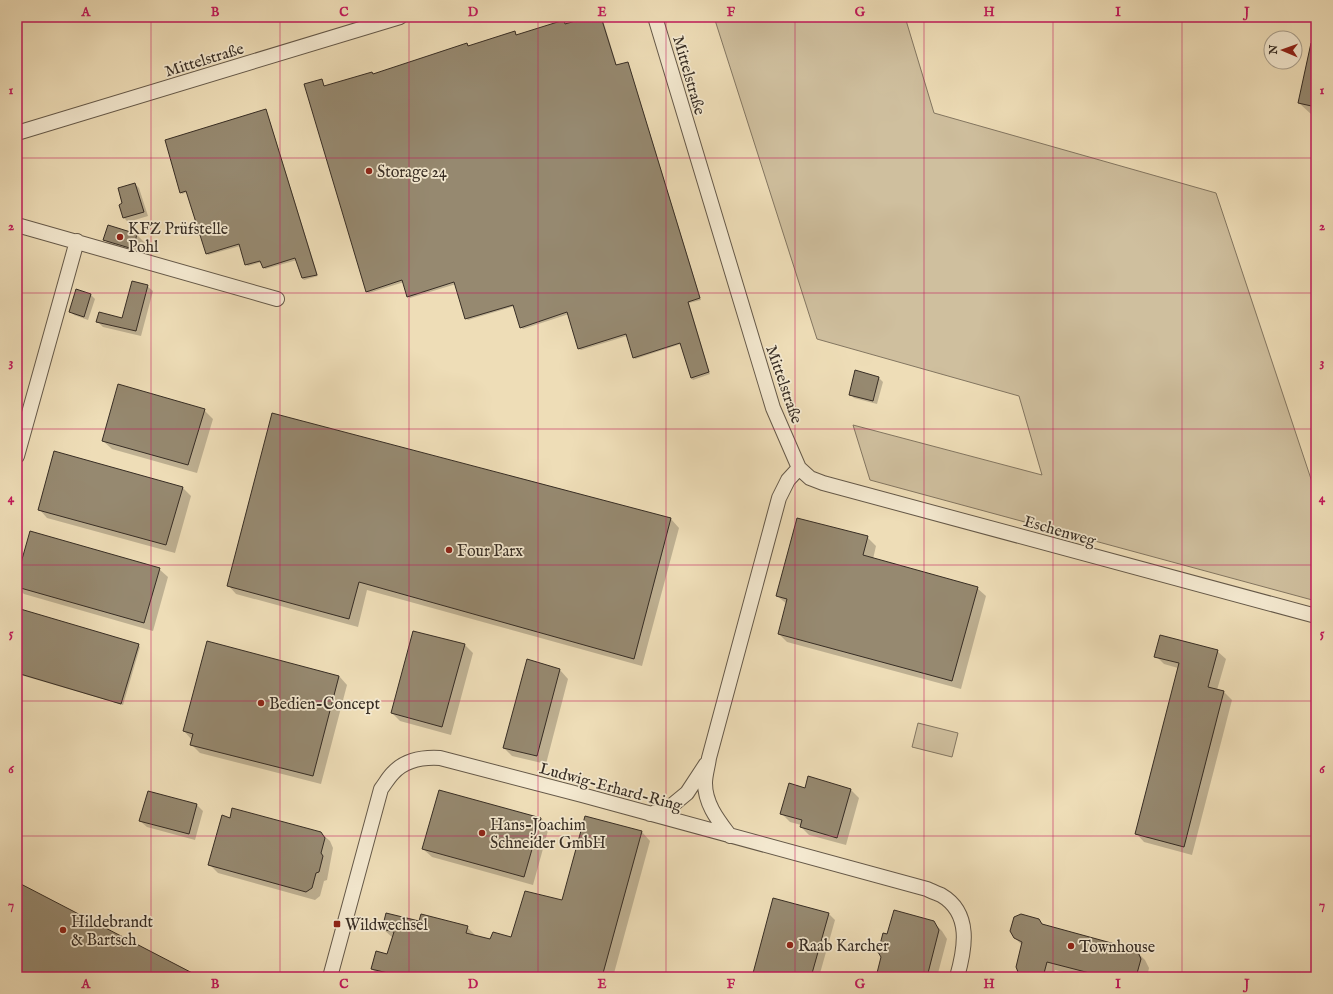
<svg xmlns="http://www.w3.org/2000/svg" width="1333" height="994" font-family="'IM FELL English',serif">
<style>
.green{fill:#cfbf9e;stroke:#837661}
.shadow{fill:#0003}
.building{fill:#968970;stroke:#372d24}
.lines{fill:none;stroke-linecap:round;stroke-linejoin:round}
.minor-casing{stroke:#655949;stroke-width:16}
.minor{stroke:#f4e9d0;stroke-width:14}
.grid{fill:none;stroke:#c2185b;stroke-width:1;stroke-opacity:0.55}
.poi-dot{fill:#8f2418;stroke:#f4e9d0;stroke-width:1.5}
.labels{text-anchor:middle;stroke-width:3.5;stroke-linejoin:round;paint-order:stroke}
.street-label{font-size:16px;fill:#372d24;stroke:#f4e9d0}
.poi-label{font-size:16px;fill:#372d24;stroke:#f4e9d0;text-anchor:start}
.neatline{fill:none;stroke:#c2185b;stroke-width:1.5}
.grid-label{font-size:13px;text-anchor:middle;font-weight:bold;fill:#c2185b}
</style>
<rect width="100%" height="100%" fill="#eeddb7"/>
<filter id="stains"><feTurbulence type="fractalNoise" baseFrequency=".005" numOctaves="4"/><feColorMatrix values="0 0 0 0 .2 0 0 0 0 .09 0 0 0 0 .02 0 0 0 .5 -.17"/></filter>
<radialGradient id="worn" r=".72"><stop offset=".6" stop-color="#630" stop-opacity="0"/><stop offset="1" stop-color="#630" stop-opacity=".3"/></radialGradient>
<path class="green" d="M714,17h191l29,96 282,80 100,301v107l-446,-121 -17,-55 189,50 -23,-79 -202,-57z
M918,723l40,10 -6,24 -40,-10z"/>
<path class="shadow" d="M593,17h9l15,49 11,-3 1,2 72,235 -12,3 21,71 -17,6 -2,-2 -10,-34 -46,15 -1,-2 -7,-21 -46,14 -2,-1 -10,-35 -46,15 -2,-2 -6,-21 -47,14 -2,-2 -10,-34 -46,14 -2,-2 -4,-14 -35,11 -2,-1 -62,-207 17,-5 3,7 47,-14 2,1 93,-30 2,2 46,-14 2,4 47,-15 2,4z
M1316,64v52l-4,-1 -13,-12z
M265,110l2,2 51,164 -14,4 -2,-2 -5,-18 -32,9 -3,-7 -14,4 -2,-2 -6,-18 -32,9 -1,-2 -20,-61 -5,2 -1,-2z
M135,184l4,4 9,28 -20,6 -4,-4 -4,-13 3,-2z
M108,226l29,9 8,8 -3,13 -29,-8 -8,-8z
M17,248l5,5 -4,15h-1z
M147,286l6,5 -12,45 -38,-9 -6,-6 26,-2z
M77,291l14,4 4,4 -7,21 -14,-5 -4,-4z
M879,378l4,4 -6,22 -23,-6 -4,-4z
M204,410l9,9 -16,54 -85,-24 -9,-8z
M273,414l398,105 8,9 -37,138 -275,-76 -9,37 -122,-33 -8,-9z
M182,487l9,9 -16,57 -128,-35 -8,-9z
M867,537l9,9 -3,13 104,29 9,8 -25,93 -174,-47 -8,-8 8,-30 -10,-8z
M159,569l9,8 -15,54 -129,-37 -7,-7v-6z
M17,609l121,36 2,2 -17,58 -106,-31z
M464,644l9,9 -22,82 -51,-14 -8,-8z
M1217,651l9,8 -9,31 7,2 8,8 -40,155 -48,-13 -8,-9 42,-165 -14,-4 -8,-8z
M528,660l32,10 8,9 -22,85 -34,-8 -8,-8z
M339,676l8,9 -26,99 -121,-31 -9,-9 1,-4 -8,-9z
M806,789l45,1 8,8 -13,47 -37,-10 -8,-8v-2l-11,-3 -8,-8z
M440,791l101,27 8,9 -16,58 -101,-28 -9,-8z
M148,792l49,13 6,6 -8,29 -48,-13 -7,-6z
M586,817l56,15 8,9 -37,136h-233l-8,-8 16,-14 5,-17 -10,-9 37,-7 47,5 9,9 15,4 21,-2 51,-37z
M230,819l91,14 9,8 3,7 -6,32 -3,1 -4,15 -5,4 -97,-27 -8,-8z
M828,913l7,7 -16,57h-66z
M1038,920l7,6 91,25 9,9 4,8 -2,9h-64l-28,-7 -2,7h-34l3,-32 -8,-8z
M933,922l9,9 5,8 -10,38h-60l11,-42z"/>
<path class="building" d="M589,17h12l15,48 12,-3 72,236 -12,4 21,70 -18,6 -11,-35 -47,15 -7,-24 -48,15 -11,-37 -47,16 -7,-23 -48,14 -11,-37 -47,15 -5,-17 -36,12 -62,-208 18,-5 2,7 48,-14 1,2 94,-31 1,3 47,-15 1,4 48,-15 1,4z
M1311,43l5,1v63l-18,-4z
M266,109l51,166 -15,3 -7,-20 -32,10 -3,-7 -15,4 -6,-21 -33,10 -20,-63 -6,2 -15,-53z
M135,183l9,29 -21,6 -4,-13 3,-2 -4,-15z
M108,225l29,9 -4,15 -30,-9z
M132,281l16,4 -12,46 -40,-9 3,-10 23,6z
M76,289l15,5 -7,23 -15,-5z
M855,370l24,7 -6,24 -24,-6z
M118,384l87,25 -17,56 -86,-24z
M272,413l399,105 -37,141 -275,-77 -10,37 -122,-33z
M54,451l129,36 -17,58 -128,-35z
M797,518l71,18 -5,19 115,32 -26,94 -174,-47 9,-35 -11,-3z
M30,531l130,37 -16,55 -127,-36v-10z
M17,608l122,36 -18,60 -104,-31z
M413,631l52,13 -23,83 -51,-14z
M1160,635l58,15 -10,37 16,4 -40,156 -49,-13 44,-171 -25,-6z
M207,641l132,35 -26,100 -123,-31 3,-11 -10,-3z
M527,659l33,10 -23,87 -34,-8z
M808,776l43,13 -14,49 -37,-11 2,-7 -22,-6 9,-31 16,5z
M439,790l102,28 -17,59 -102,-28z
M148,791l49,13 -8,30 -50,-13z
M232,808l89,24 4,6 -4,15 2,3 -4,16 -3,1 -4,15 -6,4 -98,-27 14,-50 8,3z
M585,816l57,15 -40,146h-197l-34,-8 5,-18 11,3 7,-22 -12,-3 4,-16 33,8 2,-7 47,12 -2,7 24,6 3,-7 18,5 14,-46 37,9z
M17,882l183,95h-183z
M773,898l56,15 -18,64h-59z
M894,910l40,11 5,9 -12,47h-51l5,-20 -3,-5 5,-19 4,1z
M1021,914l18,5 3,5 95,26 4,9 -5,18h-31l-58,-15 -4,15h-23l-4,-10 6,-25 -8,-4 -4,-7 4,-14z"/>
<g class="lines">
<defs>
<path id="minor" d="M655,17l118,391 26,60 11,10 13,5 493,133
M17,133l383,-116
M17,225l260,74
M17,456l60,-215
M650,814l20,-7 17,-14 19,-29
M730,836c-12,-16 -25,-32 -25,-53 0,-8 3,-17 4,-25l70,-260 9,-18 11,-12
M330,977l51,-188c4,-5 7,-11 12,-16 12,-13 30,-16 47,-15l142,37 345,94c4,2 9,4 14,6 31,18 24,54 16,82"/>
</defs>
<use href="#minor" class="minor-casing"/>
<use href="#minor" class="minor"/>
</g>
<path class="grid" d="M151,17v960M280,17v960M409,17v960M538,17v960M666,17v960M795,17v960M924,17v960M1053,17v960M1182,17v960M17,158h1299M17,293h1299M17,429h1299M17,565h1299M17,701h1299M17,836h1299"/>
<g class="poi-dot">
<circle cx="369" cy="171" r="4"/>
<circle cx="120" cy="237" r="4"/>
<circle cx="449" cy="550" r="4"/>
<circle cx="261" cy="703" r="4"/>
<circle cx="482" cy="833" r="4"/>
<rect x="333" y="920" width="8" height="8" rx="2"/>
<circle cx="63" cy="930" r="4"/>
<circle cx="790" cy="945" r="4"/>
<circle cx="1071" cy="946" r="4"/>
</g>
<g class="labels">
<g class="street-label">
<text transform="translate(204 59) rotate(-17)" y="6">Mittelstraße</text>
<text transform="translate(690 75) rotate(74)" y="6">Mittelstraße</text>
<text transform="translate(785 384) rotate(71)" y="6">Mittelstraße</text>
<text transform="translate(1060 530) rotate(16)" y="6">Eschenweg</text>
<text transform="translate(611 786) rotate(15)" y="6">Ludwig-Erhard-Ring</text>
</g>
<g class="poi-label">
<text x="377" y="177">Storage 24</text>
<text x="128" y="234">KFZ Prüfstelle<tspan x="128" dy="18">Pohl</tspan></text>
<text x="457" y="556">Four Parx</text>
<text x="269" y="709">Bedien-Concept</text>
<text x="490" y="830">Hans-Joachim<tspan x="490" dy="18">Schneider GmbH</tspan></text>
<text x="71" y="927">Hildebrandt<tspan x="71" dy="18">&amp; Bartsch</tspan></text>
<text x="345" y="930">Wildwechsel</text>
<text x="798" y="951">Raab Karcher</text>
<text x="1079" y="952">Townhouse</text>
</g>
</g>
<rect width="1333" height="994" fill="none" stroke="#eeddb7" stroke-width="44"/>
<g transform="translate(1283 50) rotate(272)"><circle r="19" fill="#f4e9d0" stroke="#a89e8b"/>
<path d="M0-3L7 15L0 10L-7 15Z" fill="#8f2418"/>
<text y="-6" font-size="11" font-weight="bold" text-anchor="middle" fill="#372d24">N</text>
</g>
<rect x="22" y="22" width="1289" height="950" class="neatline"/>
<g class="grid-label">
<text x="86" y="16">A</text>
<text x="215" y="16">B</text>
<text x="344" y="16">C</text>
<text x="473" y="16">D</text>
<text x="602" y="16">E</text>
<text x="731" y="16">F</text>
<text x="860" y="16">G</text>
<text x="989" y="16">H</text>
<text x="1118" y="16">I</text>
<text x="1247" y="16">J</text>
<text x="11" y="94">1</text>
<text x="1322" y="94">1</text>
<text x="11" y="230">2</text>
<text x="1322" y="230">2</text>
<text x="11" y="366">3</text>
<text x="1322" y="366">3</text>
<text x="11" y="502">4</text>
<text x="1322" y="502">4</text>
<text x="11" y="637">5</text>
<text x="1322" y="637">5</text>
<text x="11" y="773">6</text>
<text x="1322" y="773">6</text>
<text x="11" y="909">7</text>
<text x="1322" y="909">7</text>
<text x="86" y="988">A</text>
<text x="215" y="988">B</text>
<text x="344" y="988">C</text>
<text x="473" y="988">D</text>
<text x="602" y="988">E</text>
<text x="731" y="988">F</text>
<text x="860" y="988">G</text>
<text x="989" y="988">H</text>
<text x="1118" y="988">I</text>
<text x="1247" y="988">J</text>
</g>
<rect width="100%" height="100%" filter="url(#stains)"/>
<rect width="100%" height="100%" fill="url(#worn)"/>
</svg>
